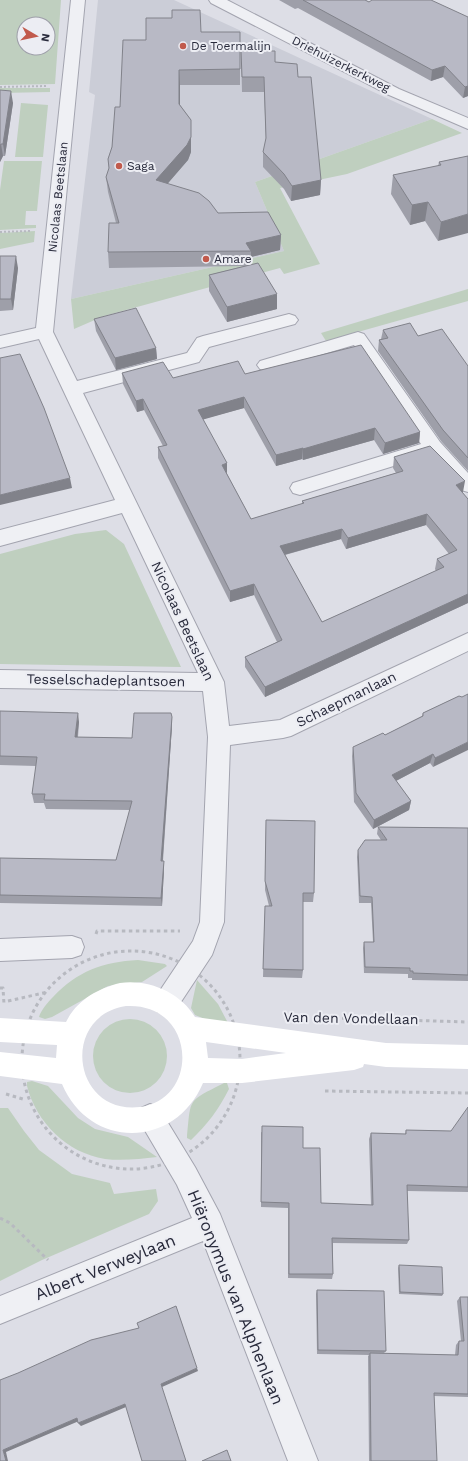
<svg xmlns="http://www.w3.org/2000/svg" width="468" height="1461" font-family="'Work Sans',sans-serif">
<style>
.built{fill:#cbcdd7}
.green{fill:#bfcfbf;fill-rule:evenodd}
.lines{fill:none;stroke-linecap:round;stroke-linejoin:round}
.street-casing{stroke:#a3a4af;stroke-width:2}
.path-far1{stroke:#b7b9c0;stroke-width:2;stroke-dasharray:2 2;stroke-linecap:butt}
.path{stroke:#b7b9c0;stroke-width:3;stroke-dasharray:3.5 3.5;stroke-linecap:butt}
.street{fill:#eff0f4;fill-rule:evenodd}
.secondary{fill:#fff;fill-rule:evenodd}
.wall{fill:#9e9fa9;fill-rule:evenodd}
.shaded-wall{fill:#81828a}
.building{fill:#b8b9c5;stroke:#81828a;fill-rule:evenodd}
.poi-dot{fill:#c15a4c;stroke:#ecedf3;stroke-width:1.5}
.labels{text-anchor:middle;stroke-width:4;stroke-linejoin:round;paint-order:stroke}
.far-poi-label{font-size:12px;fill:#282a3b;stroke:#ecedf3;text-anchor:start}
.far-street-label{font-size:12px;fill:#282a3b;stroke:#ecedf3}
.street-label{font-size:14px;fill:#282a3b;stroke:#ecedf3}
.near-street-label{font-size:17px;fill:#282a3b;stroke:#ecedf3}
</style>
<rect width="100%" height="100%" fill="#dddee6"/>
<path class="built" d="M98,0h76l258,119 -177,63 29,69 -213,48 24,-204 -6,-3z"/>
<path class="green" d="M0,0h61l-6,84 -55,1zM24,24h24v24h-24z
M0,88h50v4l-50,1z
M21,103l27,2 -5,52h-28z
M432,119l30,14 -115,41 -67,14 40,76 -36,10 -4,-6 -176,48 -30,13 -3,-30 213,-48 -29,-69z
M4,161h38l-5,50h-11l-1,14h11v3l-36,2v-40z
M35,231l-1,11 -34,7v-16z
M468,289v12l-142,40 -5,-8z
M106,530l18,14 57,123 -181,-3v-110l75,-20z
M138,960l27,4 2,2 -25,16 -34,4 -56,31 -7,2 -6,-2c2,-7 9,-15 14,-20 25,-26 49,-35 85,-37z
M197,980l21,24 10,19 -6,3 -27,-11 -4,-7z
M93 1056a37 37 0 1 1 74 0a37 37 0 1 1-74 0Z
M32,1081l16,5 30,32 17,11 33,8 29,20c-17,2 -35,4 -52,2 -38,-6 -69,-37 -78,-73v-4z
M224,1083h3l2,6c-10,20 -22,36 -38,51l-4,-2c4,-41 0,-36 37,-55z
M0,1108h8l16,23 15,19 33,24 38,9 4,11 42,-5 2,12 -9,13 -107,46 -42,21z"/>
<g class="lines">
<defs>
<path id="street" d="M71,0h14l-32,332 24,49 110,-28 10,-15 6,-2 86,-22 6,2 3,4 -3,4 -86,23 -10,15 -116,31 141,289 5,44 51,-6 188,-87v18l-177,85 -8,2 -53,7 -6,177 -12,33 -37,56 -9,4 -9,-4 -3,-8 3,-8 36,-54 7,-19 8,-185 -5,-46 -203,-3v-18l198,3 -76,-160 -122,33v-16l115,-30 -76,-161 -39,9v-12l36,-8z
M209,0h18l172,89 69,29v11l-79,-34 -178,-92z
M358,332l6,2 76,108 28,31v19l-7,-2 -32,-35 -129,40 -7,-2 -3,-5 3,-5 128,-39 -67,-99 -88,26 -6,-2 -3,-4 3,-4z
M72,936l9,3 3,8 -3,8 -9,3 -72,3v-22z
M150,1104l9,4 36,59 25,47 98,247h-30l-85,-220 -203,83v-28l192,-78 -15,-33 -40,-68 4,-9z"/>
</defs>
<use href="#street" class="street-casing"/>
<path class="path-far1" d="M0,87l47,-1
M0,232l31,-1"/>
<path class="path" d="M96,934l1,-3h83
M22 1060a109 109 0 1 1 218 0a109 109 0 1 1-218 0Z
M0,988h3l1,16
M8,1001l40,-9
M335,1018l133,4
M325,1091l143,2
M6,1094l20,6
M0,1218l10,5 38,37"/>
<use href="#street" class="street"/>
<path class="secondary" d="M120,983c28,-4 60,9 75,34l191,26 82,2v24l-82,-2 -22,-3 -1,3 -9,3 -112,13h-39c-28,66 -113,67 -141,1l-62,-8v-24l56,6 1,-13 -57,-3v-24l66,4c11,-22 31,-33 54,-39zM126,1006c70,-4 75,93 14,101 -68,8 -80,-91 -14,-101zM206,1042l80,11 -44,6 -34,-1z"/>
</g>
<path class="wall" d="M279,0h86l4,2 99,15v79l-5,2 -20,-21 -12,4 -133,-73 -3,1z
M201,32l39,37v16h-60v20l11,15v32l-3,8 -21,24 51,29 63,22 -1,15 -29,7v8l26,44 -50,13 -18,-31v-16l35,-9 -135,2 -1,-16 8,-29 -8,-31 -2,-15 3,-8 -1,-10 4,-12 8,-40 26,-67z
M241,51l34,11 23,15 23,103 -1,15 -29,6 -7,-12 -21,-22v-15l3,-11 -2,-49h-22z
M0,90l13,13 -8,53h-2l-3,6z
M468,156l-30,85 -13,-20 -15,4 -19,-31 2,-19 45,-9 1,-4z
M0,256l18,12 -5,42 -13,1z
M94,319l62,29 1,11 -41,11 -20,-39z
M383,330l35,6 50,30v105l-27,-30 -63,-90 1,-11 2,-1z
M122,373l51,5 72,-4 175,58 -1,11 -36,11 -9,-14 -71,20 -1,-1 -26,7 -32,-58 -41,11 24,55 24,45 51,-15v-3l94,-28 -3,-5 1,-11 69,35h-1l6,7v104l-203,94 -20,-30v-10l32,-15 -23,-47 -24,7 -72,-144v-11l5,-1 -19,-36 -7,2 -14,-28zM426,525l23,29 -12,5 -2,10 1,2 -114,51 -37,-67 56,-16 5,10z
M459,696l-26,71 -3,-4 -34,18 15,20 -2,9 -36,19 -19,-27 -2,-46 1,-9 32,-12 37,-19 1,-3z
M0,711l79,11 -1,15 54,1 40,-21v9l-9,135 1,8 -2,37 -162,-3v-45l116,2 14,-50 -84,-1 -2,-6h-10l-2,-9 4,-28 -36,-1z
M266,820l48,73 -1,9h-10v68l-1,8 -39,-1 2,-71h4l-4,-16z
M378,827l90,1v153l-56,-1v-2h-4v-4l-44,-1 -1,-25 1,-6h9l-2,-39h-12l-2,-46 1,-7 23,-10 -4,-6z
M468,1112v80l-61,-1 2,49 -2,4 -74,-1v31l-1,5 -44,-1v-70l-27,-1v-75l42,16 18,55 50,2 -2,-66 2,-6 34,1 1,-4 45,1z
M399,1265l44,29 -1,2 -43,-2 -1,-26z
M317,1290l69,61 -2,2 71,2 1,-10 3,-4h2l-4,-40 3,-4h8v100l-34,-1 3,65h-68l-1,-105 1,-1 -52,-1 -1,-60z"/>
<path class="shaded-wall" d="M445,66l-2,11 -12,4 1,-11z
M179,70l1,15v35l-1,-16z
M468,86v10l-5,2 2,-11z
M11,91l2,12 -8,53 -2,-12z
M191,120v32l-3,8 -31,36 -1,-16z
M1,144l2,12 -3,6v-16z
M321,180l-1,15 -29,6 1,-15z
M428,202l-3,19 -15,4 2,-20z
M468,214v19l-30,8 3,-19z
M281,235l-1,15 -29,7v-6l-5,-8z
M16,256l2,12 -5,42 -2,-11z
M277,294v15l-50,13v-15z
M156,348l1,11 -41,11 -1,-12z
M244,397v11l-46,13v-11z
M143,399l1,11 -7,2 -1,-11z
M375,428l-1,12 -71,20v-11z
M420,432l-1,11 -36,11 2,-11z
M303,448l-1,11 -26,7v-11z
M227,463v11l-5,-9z
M70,478l2,10 -72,17v-10z
M465,481l-2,11 -9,4 2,-11z
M427,514l-1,11 -80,24 2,-11z
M342,529l-1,10 -61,17v-10z
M254,584v11l-24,7v-11z
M468,594v9l-203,94v-10z
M78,713l1,9 -3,24 -1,-9z
M172,717v9l-10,143 -1,-8z
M468,742v8l-35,17 2,-9z
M433,754l-3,9 -40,21 2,-9z
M411,801l-2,9 -36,19 1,-9z
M164,861v8l-2,37 -1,-8z
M197,1368l1,3 -36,16 -1,-3z
M125,1404l1,3 -45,19 -3,-3z
M77,1418l2,3 -73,31 2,9h-2l-3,-11z"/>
<path class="building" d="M303,0h62l4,2 3,-2h59l37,17v69l-3,1 -20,-21 -13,4z
M172,10h28l1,22h39v37l-61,1v34l12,16v17l-4,8 -31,35 43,13 10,8 9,12 50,-1 13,23 -35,8 5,8 -143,1 1,-29h10l-13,-46 3,-9 -1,-9 4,-12 3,-40h5l3,-67h23v-22h26z
M241,51h34v11l22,2 1,13h13l10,103 -29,6 -8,-12 -21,-22 3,-14 -2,-61h-22z
M0,90l11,1 -8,53h-2l-1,2z
M468,156v58l-27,8 -13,-20 -16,3 -19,-30 48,-10 -2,-3z
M0,256h16l-5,43h-11z
M258,263l19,31 -50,13 -18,-32z
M136,308l20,40 -41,10 -21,-39z
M410,323l8,13 24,-7 26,37v92l-25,-28 -64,-90 9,-2 -5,-8z
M361,345l59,87 -35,11 -10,-15 -72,21v-1l-27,7 -32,-58 -46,13 29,53 -5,2 29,54 53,-16 -2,-2 101,-30 -9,-14 36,-11 35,35 -9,4 12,14v95l-203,93 -20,-30 37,-17 -28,-56 -24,7 -72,-144 9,-2 -24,-46 -7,2 -14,-28 41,-11 10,16 65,-17 7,13zM427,514l30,36 -20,9 7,8 -122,55 -42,-76 62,-17 6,9z
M20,354l24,54 26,70 -70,17v-137z
M468,694v48l-33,16 -2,-4 -41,21 19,26 -37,19 -18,-27 -3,-46 30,-14 2,2 38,-19v-3l36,-17 3,1z
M0,711l78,2 -3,24 57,1 2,-25h37l1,4 -11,144h3l-3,37 -161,-3v-37l116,2 16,-59 -88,-1 1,-6h-13l5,-37 -37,-1z
M266,820l49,1 -1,72h-11v77l-40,-1 2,-63h7l-7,-25z
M378,827l90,1v147l-55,-2v-2h-3v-3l-45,-1 -1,-25h10l-2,-45 -12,-1 -2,-46 7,-10h22z
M468,1107v80l-61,-2 2,55 -77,-2 1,36h-44v-71l-28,-1 1,-76 41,1v21h17l1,55 52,2 -2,-72 35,1v-4l45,1z
M399,1265l43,2 1,27 -43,-2z
M317,1290l67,1 2,60 -68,-1z
M460,1297h8v97l-34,-1 3,68h-66l-1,-108 88,2 1,-14h5z
M176,1306l21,62 -36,16 25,77h-44l-17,-57 -47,19 -1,-5 -74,32 3,11h-6v-81l18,-7 73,-33 48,-12 -2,-5z
M227,1450l4,11h-29z"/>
<g class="poi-dot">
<circle cx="183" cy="46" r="4"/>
<circle cx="119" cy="166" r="4"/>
<circle cx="206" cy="259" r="4"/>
</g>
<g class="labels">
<g class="far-poi-label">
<text x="191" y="50">De Toermalijn</text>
<text x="127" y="170">Saga</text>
<text x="214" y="263">Amare</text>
</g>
<g class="far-street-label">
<text transform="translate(341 64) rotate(27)" y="4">Driehuizerkerkweg</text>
<text transform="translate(58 197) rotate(-84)" y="4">Nicolaas Beetslaan</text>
</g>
<g class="street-label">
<text transform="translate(183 621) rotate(65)" y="5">Nicolaas Beetslaan</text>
<text transform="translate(106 680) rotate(1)" y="5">Tesselschadeplantsoen</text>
<text transform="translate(346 699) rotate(-26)" y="5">Schaepmanlaan</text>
<text transform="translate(351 1018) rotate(1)" y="5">Van den Vondellaan</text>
</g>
<g class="near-street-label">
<text transform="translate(105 1267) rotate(-22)" y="6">Albert Verweylaan</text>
<text transform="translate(236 1297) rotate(68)" y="6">Hiëronymus van Alphenlaan</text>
</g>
</g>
<g transform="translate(36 36) rotate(99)"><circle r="19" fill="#ecedf3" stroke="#9e9fa9"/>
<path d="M0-3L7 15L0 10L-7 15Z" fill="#c15a4c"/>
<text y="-6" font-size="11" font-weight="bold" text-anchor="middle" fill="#282a3b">N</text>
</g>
</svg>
